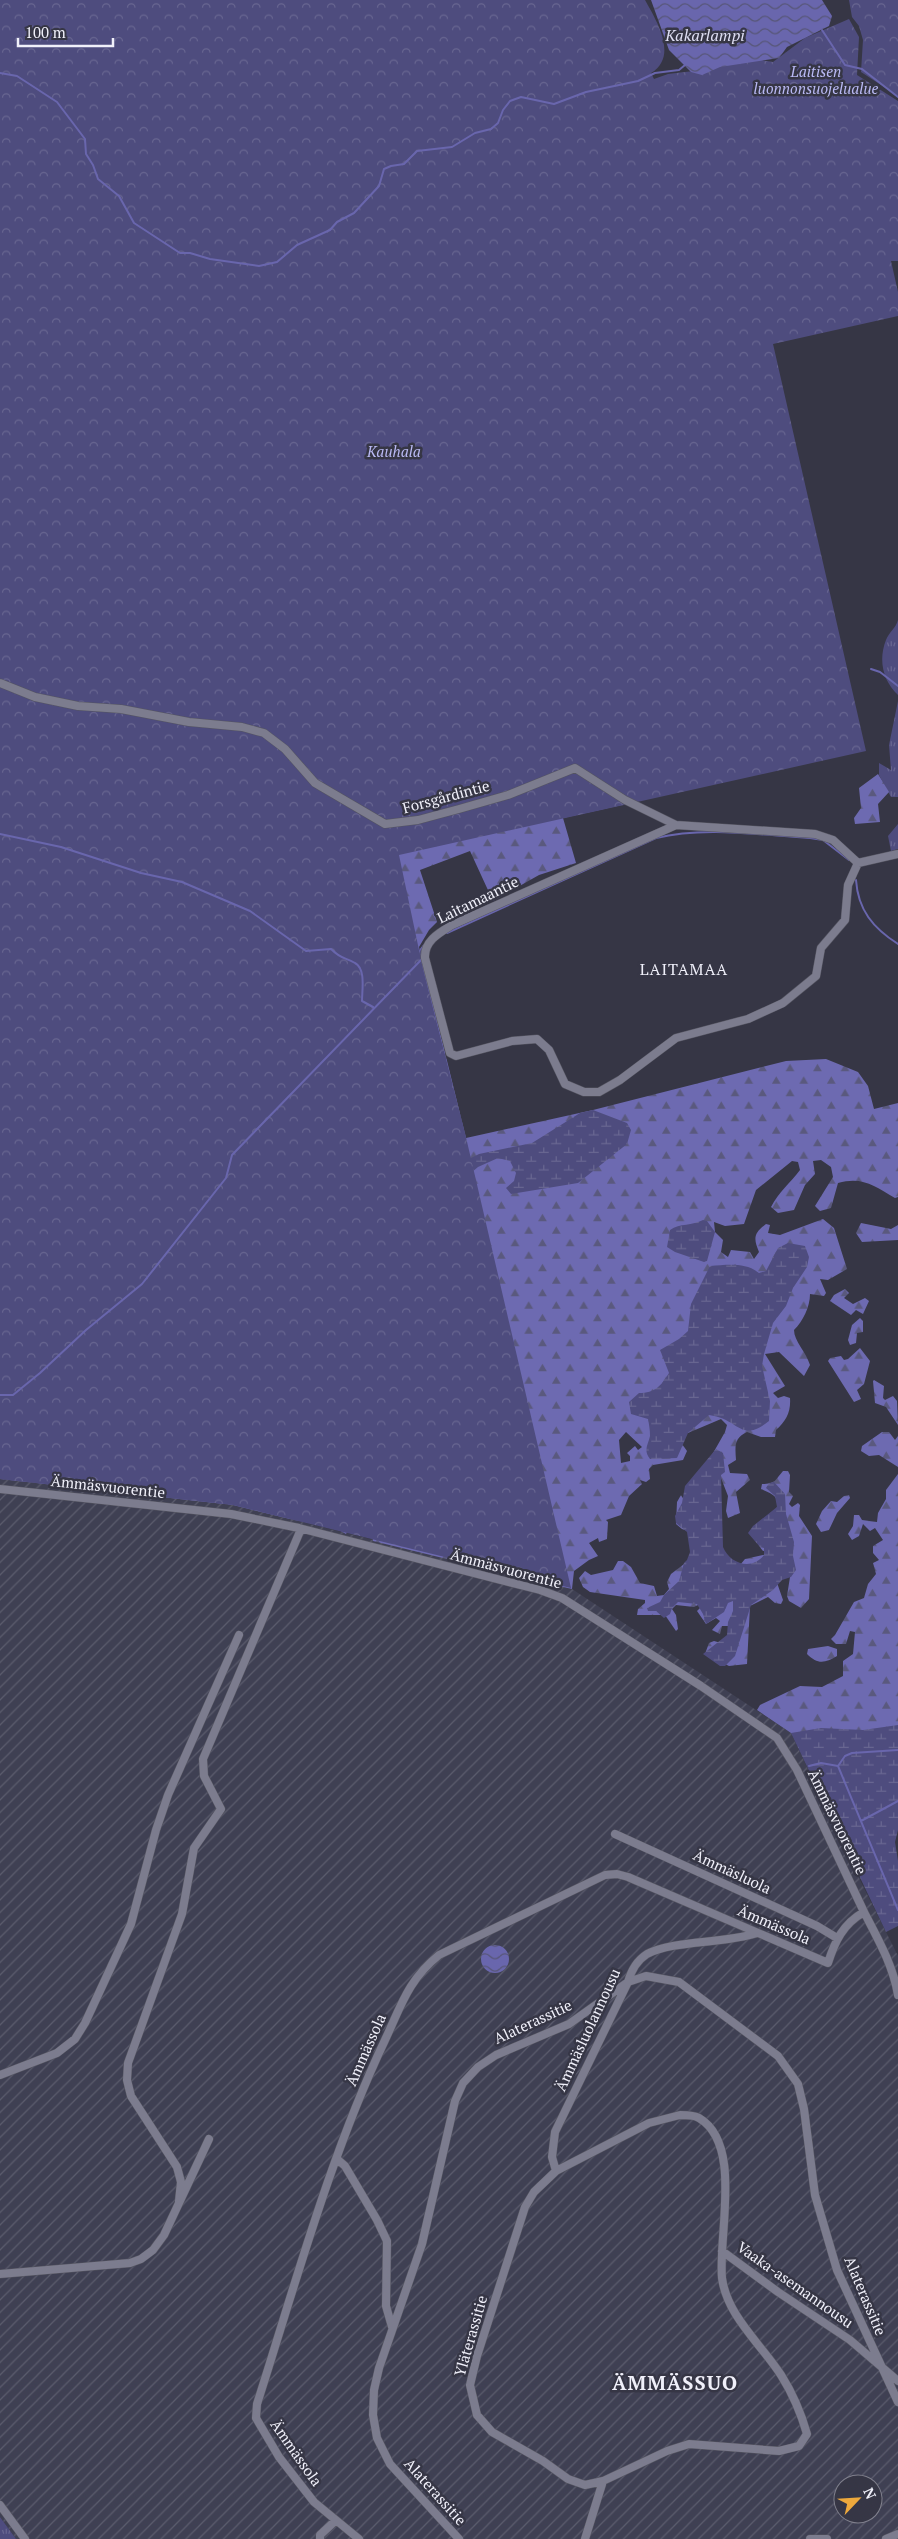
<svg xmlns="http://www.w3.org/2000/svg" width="898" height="2539" font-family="'PT Serif',serif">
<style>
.industrial{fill:url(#industrial-furrows);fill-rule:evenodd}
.grass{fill:url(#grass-tufts)}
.forest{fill:url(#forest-firs);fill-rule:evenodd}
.wetland{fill:url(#wetland-marsh)}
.park{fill:url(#park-crowns)}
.water{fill:url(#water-waves)}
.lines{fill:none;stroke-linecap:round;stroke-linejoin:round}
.stream{stroke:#6966ad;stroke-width:2}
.street-casing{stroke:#555561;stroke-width:9}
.street{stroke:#7c7c8e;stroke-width:8}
.labels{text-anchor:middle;stroke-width:5;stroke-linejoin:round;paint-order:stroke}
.park-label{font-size:15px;font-style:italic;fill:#babaf5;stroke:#363645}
.street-label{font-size:15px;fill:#f0f0fa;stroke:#363645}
.water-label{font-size:16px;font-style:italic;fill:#dfdff4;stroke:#363645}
.neighbourhood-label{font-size:16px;letter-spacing:1px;fill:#f0f0fa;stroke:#363645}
.district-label{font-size:20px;font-weight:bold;letter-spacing:1px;fill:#f0f0fa;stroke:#363645}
</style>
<defs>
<pattern id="industrial-furrows" width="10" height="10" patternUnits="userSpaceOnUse" patternTransform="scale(1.25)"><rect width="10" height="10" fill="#3f4053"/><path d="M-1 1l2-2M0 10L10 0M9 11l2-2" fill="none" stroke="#5b5c6d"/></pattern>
<pattern id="grass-tufts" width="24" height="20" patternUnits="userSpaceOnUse" patternTransform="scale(1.25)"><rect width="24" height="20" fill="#4e4c7e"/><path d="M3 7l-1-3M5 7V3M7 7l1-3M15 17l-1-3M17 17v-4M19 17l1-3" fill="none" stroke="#686691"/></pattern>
<pattern id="forest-firs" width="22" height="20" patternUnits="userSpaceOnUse" patternTransform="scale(1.25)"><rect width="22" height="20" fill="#6d6ab1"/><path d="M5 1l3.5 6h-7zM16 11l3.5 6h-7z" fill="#5a597e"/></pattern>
<pattern id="wetland-marsh" width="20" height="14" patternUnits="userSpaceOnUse" patternTransform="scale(1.25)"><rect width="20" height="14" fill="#4e4c7e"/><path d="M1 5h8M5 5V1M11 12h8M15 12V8" fill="none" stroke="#686691"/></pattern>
<pattern id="park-crowns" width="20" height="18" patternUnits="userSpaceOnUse" patternTransform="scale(1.25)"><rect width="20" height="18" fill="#4e4c7e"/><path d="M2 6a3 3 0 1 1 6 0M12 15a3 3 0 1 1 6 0" fill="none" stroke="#686691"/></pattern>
<pattern id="water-waves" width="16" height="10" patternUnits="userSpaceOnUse" patternTransform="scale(1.25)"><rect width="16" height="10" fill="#6966ad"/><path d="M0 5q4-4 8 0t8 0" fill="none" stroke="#575677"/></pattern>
</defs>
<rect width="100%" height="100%" fill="#363645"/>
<path class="industrial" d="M0,1479l233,26 339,84 219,144 70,149 37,74v583h-882l-16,-22zM843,2484h30v30h-30z"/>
<path class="grass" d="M898,620v75c-15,-14 -20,-35 -12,-55 3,-8 10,-12 12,-20z
M898,701v96h-7l-12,-22v-12l12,7 -2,-25z
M898,824v25l-7,2 -3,-15z
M0,2517l16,22h-16z"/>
<path class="forest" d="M0,689l622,116 -59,13 13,45 -37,12 -46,26 -23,-50 -50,19 17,52 -8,8 -10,17 47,191 127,-28 193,-49 40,-2 32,13 10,14 6,23 24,-6v94l-3,1c-20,-12 -33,-22 -57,-15l-7,25 -11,3 -5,-5 18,-29 -2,-10 -10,-7 -8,1 2,13 -10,11 -11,25 -16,3 -7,-6c7,-14 20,-25 29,-37l-2,-8 -6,-1 -36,29 -12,34 -19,2 -11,-4 1,10 8,8 -2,12 7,5 3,-7 19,2 4,7 5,-7c-6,-14 -5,-19 7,-28l4,1 -2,8 12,2 43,-16 11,9 13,41 -19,11 -8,-1 6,14 -2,3 -14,-2c0,13 -7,27 -16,36 0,11 12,22 16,35l-6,11 -25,-24 -14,2 20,32 -12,7 5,5 6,-2 6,2c1,14 -4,23 -14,32l-1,7h-14l-14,-5c-13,6 -12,14 -11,28l-8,5 2,8 17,1 3,6 -14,12 4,21 -12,5 -2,-7 2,-15 -16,-41 13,-23 2,-7 -6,-6 -33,14 -6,-2v13l5,7 -4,9 -30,5 -4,4 1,10 -4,3 -6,-2 2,4 -13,12 -8,19 -15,5 2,2 -1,17 -8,3 -1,-4 -9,5 9,13 -9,4 -15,11 -2,18 -44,-10 -2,-8 -35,-10 -3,8 -115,-28 -1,-10 -13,-23 -13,26 -21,-12 -27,-1 -65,-16 -233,-26zM626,1432l16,15 -4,3 -3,-4 -8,7 3,3v5l-9,2 -2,-23z
M878,774l11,18 -11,12 2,18 -25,2 -1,-6 7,-10 -2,-20z
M861,1223l30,6 7,-4v15l-36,2 -6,-9z
M845,1289l4,4 -5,5 9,6 12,-6 4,3 -6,13 -7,-4 -5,5 -21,-14 4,-6z
M860,1318l3,3v11l-6,1 -1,10 -6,2 -2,-5 4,-15z
M860,1348l10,13 -6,23 -7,6 4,9 -7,3 -26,-41 2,-3 11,-2 3,4 4,-1z
M874,1380l10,6 -1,12 2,2 8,-4 4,5 1,24 -12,-18 -11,-4 -2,-22z
M882,1432h7l6,8 3,-4v31l-19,-12 -10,1 -8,-5 1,-5z
M783,1471h5l2,4 -1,17 4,4 -4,8 3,3 6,-4 2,2 -1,11 13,20 -3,63 -8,9 -12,-7 -2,-5 3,-19h-15l8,23 -2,4 -6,-1 -7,-6 -18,9 -3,58 -18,2 -24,-12 4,-11 5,-2 7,2 12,-10 -4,-7h-7l-2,8 -8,-4 8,-9 -4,-3 -10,6 -9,-13 4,-4 -1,-3 -6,3 -18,-2 -4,4 4,6 2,14 -2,2 -11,-16h-28l1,-6 7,-6v-3l-55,-8 -7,-5 -4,-9 6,-7 6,4 22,-5 5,-9h5l8,6 9,16 14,3 3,10 7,-1 5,-6 -2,-7 4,-8 21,-16 2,-25 -12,-4 -6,-5 1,-22 4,-7 34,58 25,12 5,-6 23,-5 2,-4 -7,1c-13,-14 6,-31 14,-44 2,-12 -7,-14 -16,-18l1,-5c14,0 13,-4 21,-13z
M898,1474v344l-107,-85 -34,-23 3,-5 40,-19 22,1 21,-11v-15l10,-7 2,-22 -5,-1 -4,13h-10l-5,-5 4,-4 19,-33 10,-4 4,-14 8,-10 -3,-11 6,-3 -6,-7v-7l10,-6 -8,-12 -5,3 -7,-7 -4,12 -7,4 -4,-6 5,-8 1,-11h5l3,5 15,2 1,-9 8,-14v-9z
M849,1495l1,3 -13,15 -8,17 -8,2 -5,-8 6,-13 9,-10 6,1 7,-6z
M828,1646l9,3v7c-12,7 -19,9 -30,-2l1,-5z"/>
<path class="wetland" d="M593,1110l34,13 4,7 -4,14 -49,39 -67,11 -5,-6 8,-7 2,-8 -6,-12 -12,-3 -20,9 -19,16 -4,-17 24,-12 53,-11 48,-30z
M703,1220l4,1 8,11 -8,29 -3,1 -29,-10 -8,-5 3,-17c10,-7 22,-4 33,-10z
M788,1243l17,3 4,11 -2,10 -14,21 -7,18 -13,17 -9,31 -2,12 8,35 -1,20c-29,23 -29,-2 -60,-6l-21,18 -11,25 -27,1c-7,-9 -2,-14 0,-23 0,-6 -1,-12 -2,-17l-17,-5 -2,-12 10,-9c16,0 22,-7 30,-20l-9,-23 19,-11 9,-8 3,-27 19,-38c17,-1 35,-4 49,7l7,-2 12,-23z
M716,1449l7,4 2,19 -4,3 2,72c7,17 29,24 41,8v-7l-4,-1 -12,-14 5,-7 24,-19 -2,-11 -9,-8 3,-5 5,-1 11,12 1,20 8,28 -1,14 3,14 -5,7 -9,3 -9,10 -22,15 -16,51 -10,10h-5l-17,-12 24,-19 1,-13 5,-11v-10l-5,2 -4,9 -18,12 -3,-10 -6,-10 -19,-2 -6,6 -2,6 -6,4 -8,-7h-8l-1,-3 13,-6 4,-7 15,-14 5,-18 3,-3 3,-8 -3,-20 -11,-9 -1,-7 7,-13 3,-17z
M898,1725v105l-3,12 3,19v65l-12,6 -95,-199 30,-5 42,2z"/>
<path class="park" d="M0,0h645c11,20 34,56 6,73l3,6 14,-5 34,-4 52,-11 19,3 32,-24 44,-19 10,18 -2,38 41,26v160h-7l7,31v24l-125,28 93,407 -467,104 24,114 42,164 106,455 -338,-83 -233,-26z
M849,0h49v96l-37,-24 2,-32 -4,-14 -7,-9z"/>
<path class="water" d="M651,0h171l10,16 -3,10 -42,21 -8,11 -59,9 -18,8 -11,-3 -22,-22z
M481 1959a14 14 0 1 1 28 0a14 14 0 1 1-28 0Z"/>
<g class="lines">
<path class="stream" d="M822,30l23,35 17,4 36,28
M0,73l17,3 40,26 28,37 1,15 7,11 5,14 21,17 15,27 46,30h10l20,6 49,7 18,-4 20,-17 33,-15 7,-8 17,-9 25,-27 5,-17 7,-3 13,-2 13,-13 35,-4 23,-14 16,-4 7,-6 5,-13 7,-9 11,-4 33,7 32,-12 52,-11 17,-8 24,-3 6,-5
M871,669l9,3 18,14
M0,834l61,13 80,26 41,9 68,29 56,40 25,-2c11,11 14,8 24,14 11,6 7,27 7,38l11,6
M856,880c2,30 17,48 42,64
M447,933l209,-95c48,-12 104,-3 154,0l13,2 26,20
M422,954l-1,-5 3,-4
M0,1395h13l27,-22 46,-43 56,-46 84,-106 6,-23 190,-196
M809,1766l12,-3 17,3 60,144
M838,1766l7,-10 7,-3 46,-3
M861,1821l37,-20"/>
<defs>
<path id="street" d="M0,683l35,14 43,9 43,3 68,13 53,5 22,6 21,16 30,34 70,41 33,-4 41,-11 49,-14 67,-27 50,32 51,25
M676,825l139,9 18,6 25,23 -10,22 -3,35 -24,28 -5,28 -33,27 -35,16 -72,19 -56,42 -21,12h-15l-19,-8 -16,-34 -12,-11 -25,2 -56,15 -6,-3 -25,-95c-1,-17 14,-25 27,-33z
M858,863l40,-9
M0,1489l231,25 68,14 241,62 22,8 139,88 76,52 20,32 67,142c-21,12 -29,29 -36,51l-200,-86 -11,-3 -12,1 -166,80c-31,25 -38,51 -54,85 -55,116 -89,242 -128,364l-1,14 23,39 35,45 45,37
M615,1834l202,92 20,12
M864,1912c14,27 29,53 34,83
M0,2075l57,-22 18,-14 10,-16 46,-99 25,-94 12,-35 71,-160
M680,2115c6,0 14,0 19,3 44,26 19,116 23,160 5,38 39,66 59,97 12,19 20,38 26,59l-8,12 -20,5 -90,-7 -22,7 -64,30 -18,4 -17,-6 -25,-18 -51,-29 -15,-17 -7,-30 7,-29 48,-149 9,-15 22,-21 93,-48z
M337,2159l8,7 32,54 10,21 -1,65 6,21
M556,2171l-4,-14 3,-25 73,-150c3,-11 8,-21 19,-28 26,-14 77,-10 110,-21
M179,2201l2,-19 -4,-15 -46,-71 -4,-16 1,-17 54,-149 12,-66 27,-39 -17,-33 -1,-17 98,-230
M722,2251l56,41 72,48 48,41
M0,2274l130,-11 11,-4 12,-9 11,-15 45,-96
M0,2505l25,34
M320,2539v-4l15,-14
M459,2539l-69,-75 -13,-26 -4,-23 1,-25 5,-22 43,-124 33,-143 8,-18 15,-16 18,-12 73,-31 59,-42 18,-6 33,6 99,74 20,28 6,25 11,86 22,75 61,132
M585,2539l18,-58
M810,2539h17
M886,2539l12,-5"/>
</defs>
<use href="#street" class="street-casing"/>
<use href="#street" class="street"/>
</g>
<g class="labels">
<g class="park-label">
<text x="816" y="77">Laitisen<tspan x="816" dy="17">luonnonsuojelualue</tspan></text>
<text x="394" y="457">Kauhala</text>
</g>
<g class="street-label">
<text transform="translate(446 797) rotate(-15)" y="5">Forsgårdintie</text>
<text transform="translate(478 900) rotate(-26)" y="5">Laitamaantie</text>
<text transform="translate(108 1487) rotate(6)" y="5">Ämmäsvuorentie</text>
<text transform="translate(506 1569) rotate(15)" y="5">Ämmäsvuorentie</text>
<text transform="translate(837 1822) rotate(64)" y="5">Ämmäsvuorentie</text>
<text transform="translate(732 1872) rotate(25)" y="5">Ämmäsluola</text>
<text transform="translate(774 1925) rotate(23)" y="5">Ämmässola</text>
<text transform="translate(533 2022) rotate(-25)" y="5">Alaterassitie</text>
<text transform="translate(588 2030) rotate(-65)" y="5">Ämmäsluolannousu</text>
<text transform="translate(366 2050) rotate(-66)" y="5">Ämmässola</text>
<text transform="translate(795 2285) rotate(35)" y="5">Vaaka-asemannousu</text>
<text transform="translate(865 2296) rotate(67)" y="5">Alaterassitie</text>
<text transform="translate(471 2336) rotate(-74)" y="5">Yläterassitie</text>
<text transform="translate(296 2453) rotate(55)" y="5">Ämmässola</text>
<text transform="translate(435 2492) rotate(48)" y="5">Alaterassitie</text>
</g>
<g class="water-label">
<text x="705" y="41">Kakarlampi</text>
</g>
<g class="neighbourhood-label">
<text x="684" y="975">LAITAMAA</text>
</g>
<g class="district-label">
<text x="675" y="2390">ÄMMÄSSUO</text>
</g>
</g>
<g transform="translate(858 2499) rotate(65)"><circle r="24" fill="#363645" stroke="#80808d"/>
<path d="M0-4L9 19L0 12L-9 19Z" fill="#eda83c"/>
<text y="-8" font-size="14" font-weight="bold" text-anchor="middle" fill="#f0f0fa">N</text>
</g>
<path d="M18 38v8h95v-8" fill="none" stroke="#f0f0fa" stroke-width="2.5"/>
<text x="25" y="38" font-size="15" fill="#f0f0fa" stroke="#363645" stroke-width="4" paint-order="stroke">100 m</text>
</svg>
